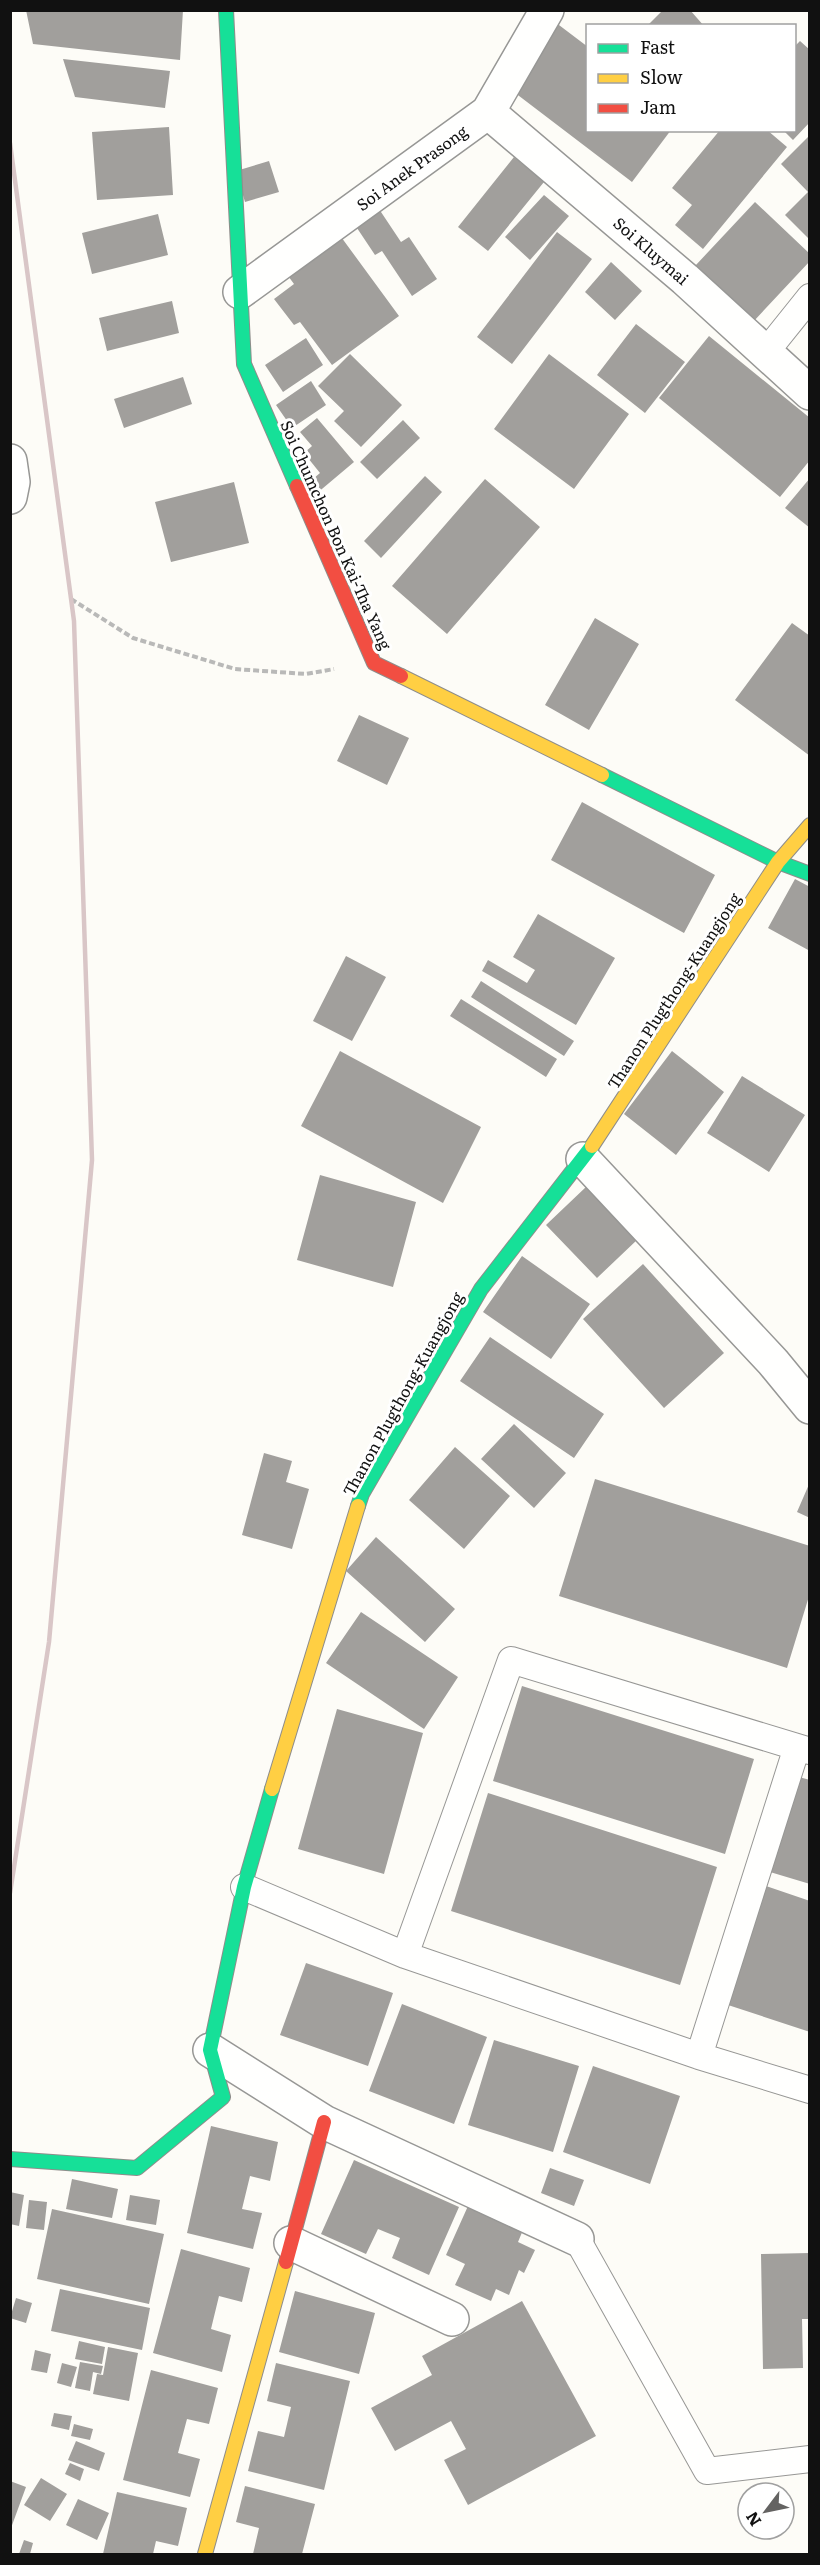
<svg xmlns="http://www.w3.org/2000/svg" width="820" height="2565" font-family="Literata,serif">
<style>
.building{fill:#a19f9c}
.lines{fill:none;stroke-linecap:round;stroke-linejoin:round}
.lane-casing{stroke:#979795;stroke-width:28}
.street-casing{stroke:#979795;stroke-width:36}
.fast-casing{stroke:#8e8d8b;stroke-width:16}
.slow-casing{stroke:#8e8d8b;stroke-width:16}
.jam-casing{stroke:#8e8d8b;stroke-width:16}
.path{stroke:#b9b9b8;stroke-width:4;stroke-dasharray:6 3;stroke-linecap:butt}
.lane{stroke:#fffffe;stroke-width:26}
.street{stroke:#fffffe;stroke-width:33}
.fast{stroke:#16e098;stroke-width:14}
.slow{stroke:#ffcf43;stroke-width:14}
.jam{stroke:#f24e42;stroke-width:14}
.rail{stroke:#d9c6c7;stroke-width:4.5}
.labels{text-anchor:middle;stroke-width:6;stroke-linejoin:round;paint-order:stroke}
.street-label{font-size:16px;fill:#111;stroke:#fff}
</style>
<rect width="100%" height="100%" fill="#fdfcf7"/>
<path class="building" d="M26,10h157l-3,50 -147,-16z
M663,10h27l14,16h-57z
M555,22l33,25v83h83l-39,52 -126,-96z
M800,41l10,9v72l-17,18 -10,-10h11v-83z
M63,59l107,12 -5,37 -90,-11z
M169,127l4,68 -76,5 -5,-68z
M720,130h47l20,17 -84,102 -28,-24 17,-20 -20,-17z
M810,135v101l-2,2 -23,-23 23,-23 -27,-28z
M514,157l30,25 -56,69 -30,-24z
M269,161l10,31 -34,10 -9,-31z
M544,195l25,21 -39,44 -25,-23z
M755,202l55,52v7l-57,61 -58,-56z
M375,203l26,39 8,-5 28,42 -25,17 -30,-45 -7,4 -24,-36z
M158,214l10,41 -76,19 -10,-41z
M336,230l63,86 -67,49 -32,-43 -6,3 -20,-26 20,-15 -11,-15z
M557,232l35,27 -80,105 -35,-27z
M611,262l31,29 -27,29 -30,-28z
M172,301l7,32 -72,18 -8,-33z
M636,324l49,38 -40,51 -48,-38z
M709,336l101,82v42l-30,37 -121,-99z
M306,338l17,27 -40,27 -18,-27z
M350,354l52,51 -41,42 -27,-26 10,-10 -26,-25z
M549,354l80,60 -55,75 -80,-60z
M183,377l9,27 -68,24 -10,-29z
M311,381l15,24 -34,23 -16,-23z
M317,418l37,44 -38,32 -9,-10 13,-11 -16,-20 8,-7 -12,-14z
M403,420l17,18 -43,41 -17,-17z
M425,476l17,16 -61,66 -17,-17z
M810,478v50l-25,-20z
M485,479l55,48 -93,107 -55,-48z
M234,482l15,61 -78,19 -16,-60z
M595,618l44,26 -50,86 -44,-25z
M792,623l18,13v120l-75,-56z
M359,715l50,23 -22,47 -50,-24z
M582,802l133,73 -31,58 -133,-73z
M795,879l15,8v64l-42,-23z
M538,914l77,44 -39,67 -94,-54 6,-11 39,23 8,-13 -22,-13z
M346,956l40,21 -34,64 -39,-20z
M481,981l93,60 -10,15 -93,-59z
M461,999l96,60 -11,18 -96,-61z
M340,1051l141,76 -38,76 -142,-77z
M672,1051l52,41 -48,63 -52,-41z
M742,1076l63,39 -36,57 -62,-39z
M320,1175l96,27 -23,85 -96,-27z
M587,1186l51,53 -41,39 -51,-53z
M522,1256l68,48 -39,55 -68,-47z
M643,1264l81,89 -60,55 -81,-89z
M490,1337l114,77 -30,44 -114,-77z
M514,1424l52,49 -32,35 -53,-49z
M455,1447l55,49 -46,53 -55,-49z
M264,1453l28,8 -6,21 23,7 -17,60 -50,-14z
M595,1479l215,67v47l-23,75 -228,-72z
M810,1482v36l-13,-6z
M376,1537l79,72 -30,33 -79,-71z
M361,1612l97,65 -34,52 -98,-66z
M522,1686l232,73 -29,95 -232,-73z
M337,1709l86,24 -39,141 -86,-25z
M799,1777l11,3v104l-40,-12z
M488,1793l229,74 -37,118 -229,-74z
M766,1886l44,15v131l-82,-27z
M306,1963l87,30 -25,73 -88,-31z
M402,2004l85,33 -33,87 -85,-33z
M494,2040l85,26 -26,86 -85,-27z
M593,2066l87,30 -30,88 -87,-32z
M211,2126l67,16 -8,39 -20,-5 -8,33 20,4 -9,36 -66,-16z
M354,2160l105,47 -30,68 -37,-17 8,-20 -22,-9 -12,25 -45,-20z
M550,2168l34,12 -10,26 -33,-13z
M72,2179l46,10 -6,29 -46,-9z
M10,2192l14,3 -5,31 -9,-2z
M130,2195l30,5 -4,25 -30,-5z
M29,2200l18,2 -3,28 -18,-2z
M468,2206l55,24 -5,12 17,8 -11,23 -5,-3 -10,25 -13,-6 -5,12 -36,-16 10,-21 -19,-9z
M52,2209l112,25 -15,70 -112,-25z
M181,2249l69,19 -8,34 -23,-6 -8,33 20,6 -9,37 -69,-19z
M810,2253v66h-8l1,49 -40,1 -2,-115z
M60,2289l90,19 -8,42 -91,-19z
M295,2291l80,22 -16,61 -80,-22z
M16,2298l16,5 -6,20 -16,-5z
M522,2301l74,135 -128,69 -24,-45 22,-11 -15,-28 -56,30 -24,-43 61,-33 -10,-19z
M79,2341l26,6 -3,17 -27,-5z
M108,2347l30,6 -9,48 -36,-7 4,-20 6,1z
M35,2350l16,4 -4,19 -16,-3z
M80,2362l23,4 -2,8 -8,-2 -3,19 -15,-3z
M62,2363l15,4 -6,20 -14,-4z
M276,2363l74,18 -26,109 -76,-19 10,-40 26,6 7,-30 -24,-6z
M151,2370l67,18 -9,36 -22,-5 -9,34 22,6 -10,38 -67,-17z
M54,2413l18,3 -3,14 -18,-4z
M74,2424l19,5 -3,11 -19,-4z
M76,2441l29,12 -6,18 -31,-11z
M70,2463l14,6 -4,12 -15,-7z
M41,2478l26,16 -17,27 -26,-16z
M10,2481l16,6 -15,41h-1z
M245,2486l70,18 -13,50h-49l6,-26 -23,-6z
M117,2492l70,16 -9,38 -22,-5 -3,13h-50z
M78,2499l31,14 -12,27 -31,-15z
M24,2540l9,3 -3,11h-11z"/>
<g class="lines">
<defs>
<path id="lane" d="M765,353l45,-56
M244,1887l161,68 294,101 111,34
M405,1955l106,-295 299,91
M699,2056l98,-309
M577,2239l130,232 103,-12"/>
<path id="street" d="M488,112l197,167 125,114
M240,292l248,-180 59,-102
M10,461l3,21 -3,15
M583,1159l190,203 37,45
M210,2050l114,72 253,117
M291,2243l161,76"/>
<path id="fast" d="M226,10l18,354 53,122
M602,775l176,87 32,12
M358,1506l4,-12 119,-205 111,-143
M10,2159l127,9 86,-71 -13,-47 34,-163 28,-98"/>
<path id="slow" d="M401,676l201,99
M592,1146l186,-284 32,-37
M272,1789l86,-283
M205,2554l81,-292"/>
<path id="jam" d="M297,486l77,177 27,13
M286,2262l38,-140"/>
</defs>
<use href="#lane" class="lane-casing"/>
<use href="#street" class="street-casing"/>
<use href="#fast" class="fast-casing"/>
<use href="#slow" class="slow-casing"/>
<use href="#jam" class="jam-casing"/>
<path class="path" d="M71,599l62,39 102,31 71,5 28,-5"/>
<use href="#lane" class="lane"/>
<use href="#street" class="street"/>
<use href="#fast" class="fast"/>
<use href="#slow" class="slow"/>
<use href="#jam" class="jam"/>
<path class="rail" d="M10,143l64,478 18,539 -43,482 -39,251"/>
</g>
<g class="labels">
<g class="street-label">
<text transform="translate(412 168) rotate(-36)" y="6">Soi Anek Prasong</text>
<text transform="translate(651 251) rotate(41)" y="6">Soi Kluymai</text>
<text transform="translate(336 535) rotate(66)" y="6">Soi Chumchon Bon Kai-Tha Yang</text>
<text transform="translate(674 991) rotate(-57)" y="6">Thanon Plugthong-Kuangjong</text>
<text transform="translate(403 1394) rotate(-61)" y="6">Thanon Plugthong-Kuangjong</text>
</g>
</g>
<rect width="820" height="2565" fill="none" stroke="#111111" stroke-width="24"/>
<rect x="586" y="24" width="210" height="108" fill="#ffffff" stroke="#a0a0a0" stroke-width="1.5"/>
<rect x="598" y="44" width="30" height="9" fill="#16e098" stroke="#a0a0a0" stroke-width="1.5"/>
<text x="640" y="54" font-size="18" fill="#111111">Fast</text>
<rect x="598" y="74" width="30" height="9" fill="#ffcf43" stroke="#a0a0a0" stroke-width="1.5"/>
<text x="640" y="84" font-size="18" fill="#111111">Slow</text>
<rect x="598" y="104" width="30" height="9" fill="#f24e42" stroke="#a0a0a0" stroke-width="1.5"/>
<text x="640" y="114" font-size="18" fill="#111111">Jam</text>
<g transform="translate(766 2511) rotate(238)"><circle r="28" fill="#ffffff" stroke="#a0a0a0" stroke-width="1.5"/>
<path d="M0-4.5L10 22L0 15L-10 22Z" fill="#646362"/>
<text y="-9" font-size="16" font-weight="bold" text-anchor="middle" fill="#111111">N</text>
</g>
</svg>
